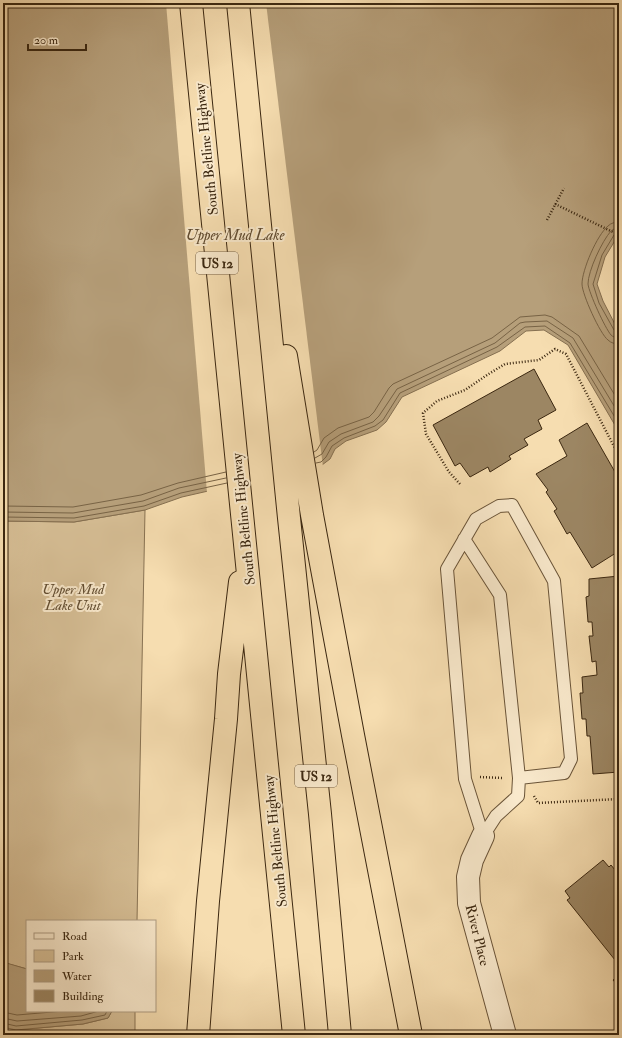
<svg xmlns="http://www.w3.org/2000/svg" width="622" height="1038" font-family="'IM FELL Double Pica',serif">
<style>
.green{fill:#d6be95;stroke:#887252}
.water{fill:#b69f7a;stroke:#856f50}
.pier{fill:#f6ddb0}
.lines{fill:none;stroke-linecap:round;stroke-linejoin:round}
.shore{stroke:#786345;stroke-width:1}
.building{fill:#9c8663;stroke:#3b2710}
.service-casing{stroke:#6a5438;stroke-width:14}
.minor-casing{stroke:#6a5438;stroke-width:24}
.motorway-casing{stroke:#3b2710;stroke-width:24}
.path{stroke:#3b2710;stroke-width:2.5;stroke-dasharray:1 2;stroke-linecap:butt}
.service{stroke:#f9e9cc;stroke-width:12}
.minor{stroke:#f9e9cc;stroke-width:22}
.motorway{stroke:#f6ddb0;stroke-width:22}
.labels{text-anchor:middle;stroke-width:4;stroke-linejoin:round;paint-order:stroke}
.shield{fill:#f9e9cc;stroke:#746148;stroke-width:1}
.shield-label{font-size:13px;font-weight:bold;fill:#3b2710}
.street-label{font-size:14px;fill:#3b2710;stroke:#f9e9cc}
.park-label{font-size:14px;font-style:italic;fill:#624d31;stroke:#f9e9cc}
.water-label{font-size:15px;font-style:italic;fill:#604b30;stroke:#f9e9cc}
</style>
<rect width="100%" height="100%" fill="#f6ddb0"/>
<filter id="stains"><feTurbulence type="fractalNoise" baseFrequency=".005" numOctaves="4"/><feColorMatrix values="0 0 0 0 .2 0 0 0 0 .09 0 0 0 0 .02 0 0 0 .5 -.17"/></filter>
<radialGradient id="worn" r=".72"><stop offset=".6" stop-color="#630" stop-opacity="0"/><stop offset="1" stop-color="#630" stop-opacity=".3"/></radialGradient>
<path class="green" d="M145,510l-8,411h-110v48l-22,-6 -2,-1v-441l71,1z
M112,1011h23v24h-132v-8l13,3 67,-6 25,-6z"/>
<path class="water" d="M3,3h616v231l-14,23 -8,27 6,17 16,31v100l-51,-87 -24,-15 -18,1 -26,20 -98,46 -16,25 -9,8 -31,11 -11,8 -5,10 -8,6 -140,32 -37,13 -71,12 -71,-1z
M3,962l24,7v42h85l-4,7 -25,6 -67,6 -13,-3z"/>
<path class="pier" d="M166,3h100l57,464 -116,26z"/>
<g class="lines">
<path class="shore" d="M619,222c-4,0 -8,1 -11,4 -11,9 -26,44 -26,58 0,10 18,50 26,56 3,3 7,4 11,4
M619,228c-3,0 -6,1 -8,3 -9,10 -23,40 -23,53 1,9 17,44 23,51 2,2 5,3 8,3
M619,233l-5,2 -12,20 -9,29 6,19 15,27 2,2 3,1
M314,452l3,-2 7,-12 14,-10 31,-11 5,-5 15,-24 4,-4 99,-46 28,-21 25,-2 7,2 27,19 40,66
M315,458l7,-4 7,-12 12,-8 32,-12 6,-6 18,-27 98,-46 25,-20 5,-1 22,-1 26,17 46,76
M316,463l5,-1 5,-5 6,-11 12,-8 31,-12 8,-6 17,-27 97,-46 28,-20 20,-1 25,17 49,81
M3,506l70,1 68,-12 37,-12 48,-11
M3,512l70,1 70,-12 36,-13 47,-10
M3,517l71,1 70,-12 37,-13 46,-10
M3,1012l14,3 47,-4
M3,1018l14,3 64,-5 18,-5
M3,1023l13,3 66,-6 23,-5 2,-4"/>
</g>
<path class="building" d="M534,369l22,41 -18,10 4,9 -18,10 4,6 -19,11 2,3 -21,13 -2,-5 -18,10 -10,-14 -5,3 -22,-41z
M587,423l32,56v72l-27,17 -22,-36 -3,2 -13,-23 3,-2 -11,-17 2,-2 -12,-16 31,-18 -8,-16z
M619,576v196l-26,2 -3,-38h-3l-1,-17h-4l-2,-26h3l-1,-16 15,-2 -1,-14 -4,1 -3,-26h4l-1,-14h-4l-2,-25 3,-1v-17z
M603,860l6,7 2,-2 8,10v90l-52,-65 3,-2 -5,-7z
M619,975v12l-6,-7z"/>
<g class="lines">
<defs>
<path id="service" d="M464,539l36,56 19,183 -1,18 -22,20 -13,20
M483,836l-18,-57 -18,-210 29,-50 23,-13 13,-1 42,76 17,178 -7,14 -45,5"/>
<path id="minor" d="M483,836l-11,24 -4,17 1,26 36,132"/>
<path id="motorway" d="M191,3l103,1032
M238,3l51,515 31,296 20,221
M286,356l26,159 41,220 58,300
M198,1035l10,-134 18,-182 3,-45 11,-92"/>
</defs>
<use href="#service" class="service-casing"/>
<use href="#minor" class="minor-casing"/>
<use href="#motorway" class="motorway-casing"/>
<path class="path" d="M617,89l2,1
M555,204l64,31
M547,220l17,-32
M619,257l-2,10 2,16
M460,484l-11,-12 -23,-38 -3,-21 14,-12 28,-11 22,-15 18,-11 34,-4 16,-11 11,5 53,102
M480,777l23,1
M534,796l4,7 81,-4"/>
<use href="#service" class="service"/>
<use href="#minor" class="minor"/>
<use href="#motorway" class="motorway"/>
</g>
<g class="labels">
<g class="shield">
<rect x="196" y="252" width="42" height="22" rx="3"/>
<rect x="295" y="765" width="42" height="22" rx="3"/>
</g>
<g class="shield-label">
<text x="217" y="268">US 12</text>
<text x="316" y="781">US 12</text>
</g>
<g class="street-label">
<text transform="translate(206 149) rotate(-96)" y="5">South Beltline Highway</text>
<text transform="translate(243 519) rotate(-96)" y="5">South Beltline Highway</text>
<text transform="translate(275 841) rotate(-96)" y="5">South Beltline Highway</text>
<text transform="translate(478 935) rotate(76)" y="5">River Place</text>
</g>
<g class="park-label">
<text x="73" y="594">Upper Mud<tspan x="73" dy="16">Lake Unit</tspan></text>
</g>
<g class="water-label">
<text x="235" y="240">Upper Mud Lake</text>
</g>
</g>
<rect width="622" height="1038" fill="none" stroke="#f6ddb0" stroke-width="16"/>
<rect x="4" y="4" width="614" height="1030" fill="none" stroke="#3b2710" stroke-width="2"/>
<rect x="8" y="8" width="606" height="1022" fill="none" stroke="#3b2710"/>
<rect x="26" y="920" width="130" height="92" fill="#f9e9cc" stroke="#ad9b81"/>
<rect x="34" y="933" width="20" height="6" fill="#f9e9cc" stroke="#ad9b81"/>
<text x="62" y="940" font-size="12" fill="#3b2710">Road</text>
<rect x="34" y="950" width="20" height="12" fill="#d6be95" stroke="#ad9b81"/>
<text x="62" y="960" font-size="12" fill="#3b2710">Park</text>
<rect x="34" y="970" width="20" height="12" fill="#b69f7a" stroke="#ad9b81"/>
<text x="62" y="980" font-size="12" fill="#3b2710">Water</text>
<rect x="34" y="990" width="20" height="12" fill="#9c8663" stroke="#ad9b81"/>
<text x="62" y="1000" font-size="12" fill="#3b2710">Building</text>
<path d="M28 44v6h58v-6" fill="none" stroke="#3b2710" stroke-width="2"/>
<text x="34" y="44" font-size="12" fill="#3b2710" stroke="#f9e9cc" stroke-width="3" paint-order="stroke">20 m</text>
<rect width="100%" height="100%" filter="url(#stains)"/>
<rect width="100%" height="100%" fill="url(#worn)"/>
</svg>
